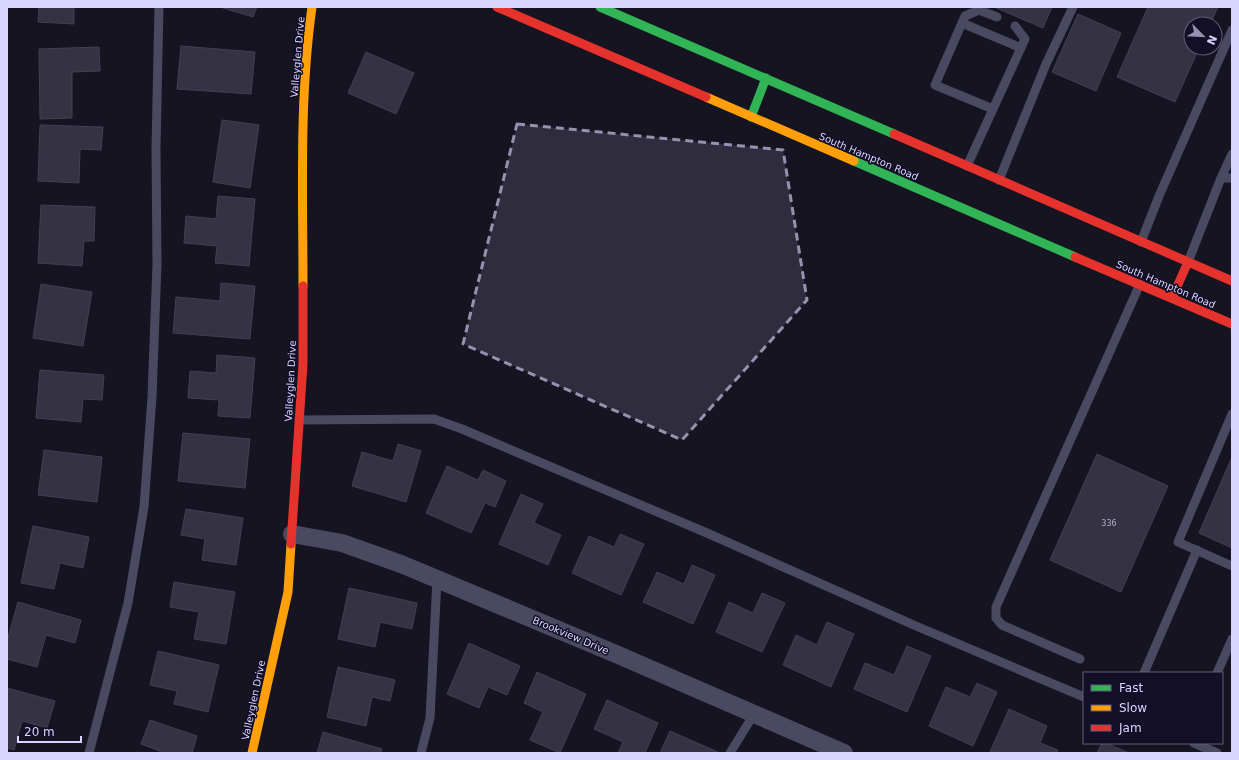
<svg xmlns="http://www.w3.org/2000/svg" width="1239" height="760" font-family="'DejaVu Sans',sans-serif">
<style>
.building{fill:#343243;stroke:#433f54}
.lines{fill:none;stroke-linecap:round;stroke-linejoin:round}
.lane{stroke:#4a4962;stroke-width:9}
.street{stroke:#4a4962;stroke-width:18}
.fast{stroke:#30b455;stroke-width:9}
.slow{stroke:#ff9f0a;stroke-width:9}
.jam{stroke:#e5322d;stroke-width:9}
.marked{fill:#9591b1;fill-opacity:0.2;stroke:#9591b1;stroke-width:3;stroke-dasharray:8 5;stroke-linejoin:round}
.labels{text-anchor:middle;stroke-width:3;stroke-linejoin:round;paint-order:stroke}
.number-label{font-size:8px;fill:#b0acd0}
.street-label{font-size:10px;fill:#d9d4ff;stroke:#130f26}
</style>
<rect width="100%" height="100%" fill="#161421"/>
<path class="building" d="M39,7h35v17l-36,-2z
M220,7h37l-4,10z
M994,7h58l-9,21z
M1148,7h70l-8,17h-19v24h8l-24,54 -58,-25z
M1078,14l43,19 -25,58 -44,-19z
M181,46l74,6 -4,42 -74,-5z
M99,47l1,24 -28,1v46l-32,1 -1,-70z
M366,52l48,21 -18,41 -48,-21z
M222,120l37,5 -9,63 -37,-6z
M40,125l63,2 -2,23 -21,-1 -1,34 -41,-2z
M218,196l37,3 -6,67 -34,-3 2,-17 -33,-3 2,-27 30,3z
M41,205l54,2 -1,34h-10l-2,25 -44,-3z
M221,283l34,3 -5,53 -77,-6 3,-36 44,4z
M41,284l51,8 -9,54 -50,-8z
M217,355l38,3 -5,60 -32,-2 1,-16 -31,-2 2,-27 26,2z
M40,370l64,5 -2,25 -19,-1 -2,23 -45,-4z
M183,433l67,6 -5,49 -67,-7z
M398,444l23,7 -15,51 -54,-16 10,-34 31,9z
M44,450l58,7 -5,45 -59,-7z
M1097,454l71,32 -47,106 -71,-32z
M1232,457v91l-33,-15z
M447,466l31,14 5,-10 23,11 -11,26 -10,-4 -14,30 -45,-20z
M521,494l22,10 -9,19 27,12 -13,30 -49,-21z
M186,509l57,9 -7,47 -34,-5 3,-21 -24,-4z
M33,526l56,11 -6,31 -23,-5 -6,26 -33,-6z
M620,534l24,10 -23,51 -49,-22 17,-37 25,11z
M692,565l23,10 -22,49 -50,-22 14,-30 27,12z
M174,582l61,10 -9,52 -32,-5 5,-27 -29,-5z
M349,588l68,15 -5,26 -32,-7 -5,25 -37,-8z
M762,593l23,10 -23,49 -46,-20 13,-30 24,11z
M18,602l63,18 -6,23 -29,-8 -9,32 -30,-8v-18z
M827,622l27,12 -23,53 -48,-22 13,-30 21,10z
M469,643l51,23 -13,29 -19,-8 -9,21 -32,-14z
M907,646l24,10 -24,56 -53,-23 11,-26 29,12z
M158,651l61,14 -11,47 -34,-8 3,-13 -27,-6z
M338,667l57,13 -5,21 -18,-4 -6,29 -39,-9z
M537,672l49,22 -26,59 -30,-13 13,-28 -19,-9z
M977,683l20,9 -24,54 -44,-20 17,-39 24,10z
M7,688l48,13 -8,27 -25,-7 -8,29 -7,-2z
M607,700l51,23 -13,30h-27l5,-11 -29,-13z
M1009,709l38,17 -7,17 18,7 -1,3 -67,-1z
M150,720l47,16 -5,17h-33l1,-2 -19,-7z
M670,731l50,22h-60z
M323,732l59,17 -1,4h-64z
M1102,743h4l23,10h-32z"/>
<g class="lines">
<path class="lane" d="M962,23l59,25
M993,109l-58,-24 30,-69 14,-6 18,7
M967,166l58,-127 -10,-13
M1221,178h11
M999,180l47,-116 27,-57
M1141,242l18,-46 73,-166
M1188,262l33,-84 11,-24
M1232,414l-54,128 54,24
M299,420l135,-1 28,10 245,104 209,93 168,71
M1080,659l-78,-34 -6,-7v-11l144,-323
M1144,673l53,-123
M1217,673l15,-34
M1194,743l23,10
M89,753l39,-150 16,-96 8,-110 5,-133 -1,-116 3,-141
M421,753l9,-35 7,-139
M730,753l24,-39"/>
<path class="street" d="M292,534l50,9 59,21 215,90 228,99"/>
<path class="fast" d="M600,7l294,127
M751,117l15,-39
M854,161l221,96"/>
<path class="slow" d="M706,97l148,64
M303,286c0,-93 -4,-187 9,-279
M252,753l36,-161 3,-48"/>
<path class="jam" d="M497,7l209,90
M894,134l338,147
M1075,257l157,67
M1172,298l16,-36
M291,544l12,-180v-78"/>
</g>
<path class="marked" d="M517,124l266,26 24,150 -125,140 -219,-96z"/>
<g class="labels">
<g class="number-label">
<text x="1109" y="526">336</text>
</g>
<g class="street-label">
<text transform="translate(297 57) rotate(-85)" y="4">Valleyglen Drive</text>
<text transform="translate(869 156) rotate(23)" y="4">South Hampton Road</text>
<text transform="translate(1166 284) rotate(23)" y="4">South Hampton Road</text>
<text transform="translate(290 381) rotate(-87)" y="4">Valleyglen Drive</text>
<text transform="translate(571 635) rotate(23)" y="4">Brookview Drive</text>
<text transform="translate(253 700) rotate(-78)" y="4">Valleyglen Drive</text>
</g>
</g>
<rect width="1239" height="760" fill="none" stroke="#d9d4ff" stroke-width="16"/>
<rect x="1083" y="672" width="140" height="72" fill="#130f26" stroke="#625e7d"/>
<rect x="1091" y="685" width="20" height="6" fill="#30b455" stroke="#625e7d"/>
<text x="1119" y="692" font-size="12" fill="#d9d4ff">Fast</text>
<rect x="1091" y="705" width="20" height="6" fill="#ff9f0a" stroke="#625e7d"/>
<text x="1119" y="712" font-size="12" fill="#d9d4ff">Slow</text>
<rect x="1091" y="725" width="20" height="6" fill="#e5322d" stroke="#625e7d"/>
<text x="1119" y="732" font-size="12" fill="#d9d4ff">Jam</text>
<g transform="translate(1203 36) rotate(114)"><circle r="19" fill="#130f26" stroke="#625e7d"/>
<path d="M0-3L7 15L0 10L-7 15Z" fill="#9591b1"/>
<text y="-6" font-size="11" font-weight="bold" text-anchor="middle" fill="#d9d4ff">N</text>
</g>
<path d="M18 736v6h63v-6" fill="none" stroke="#d9d4ff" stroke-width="2"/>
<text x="24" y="736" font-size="12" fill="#d9d4ff" stroke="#130f26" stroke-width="3" paint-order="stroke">20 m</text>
</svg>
